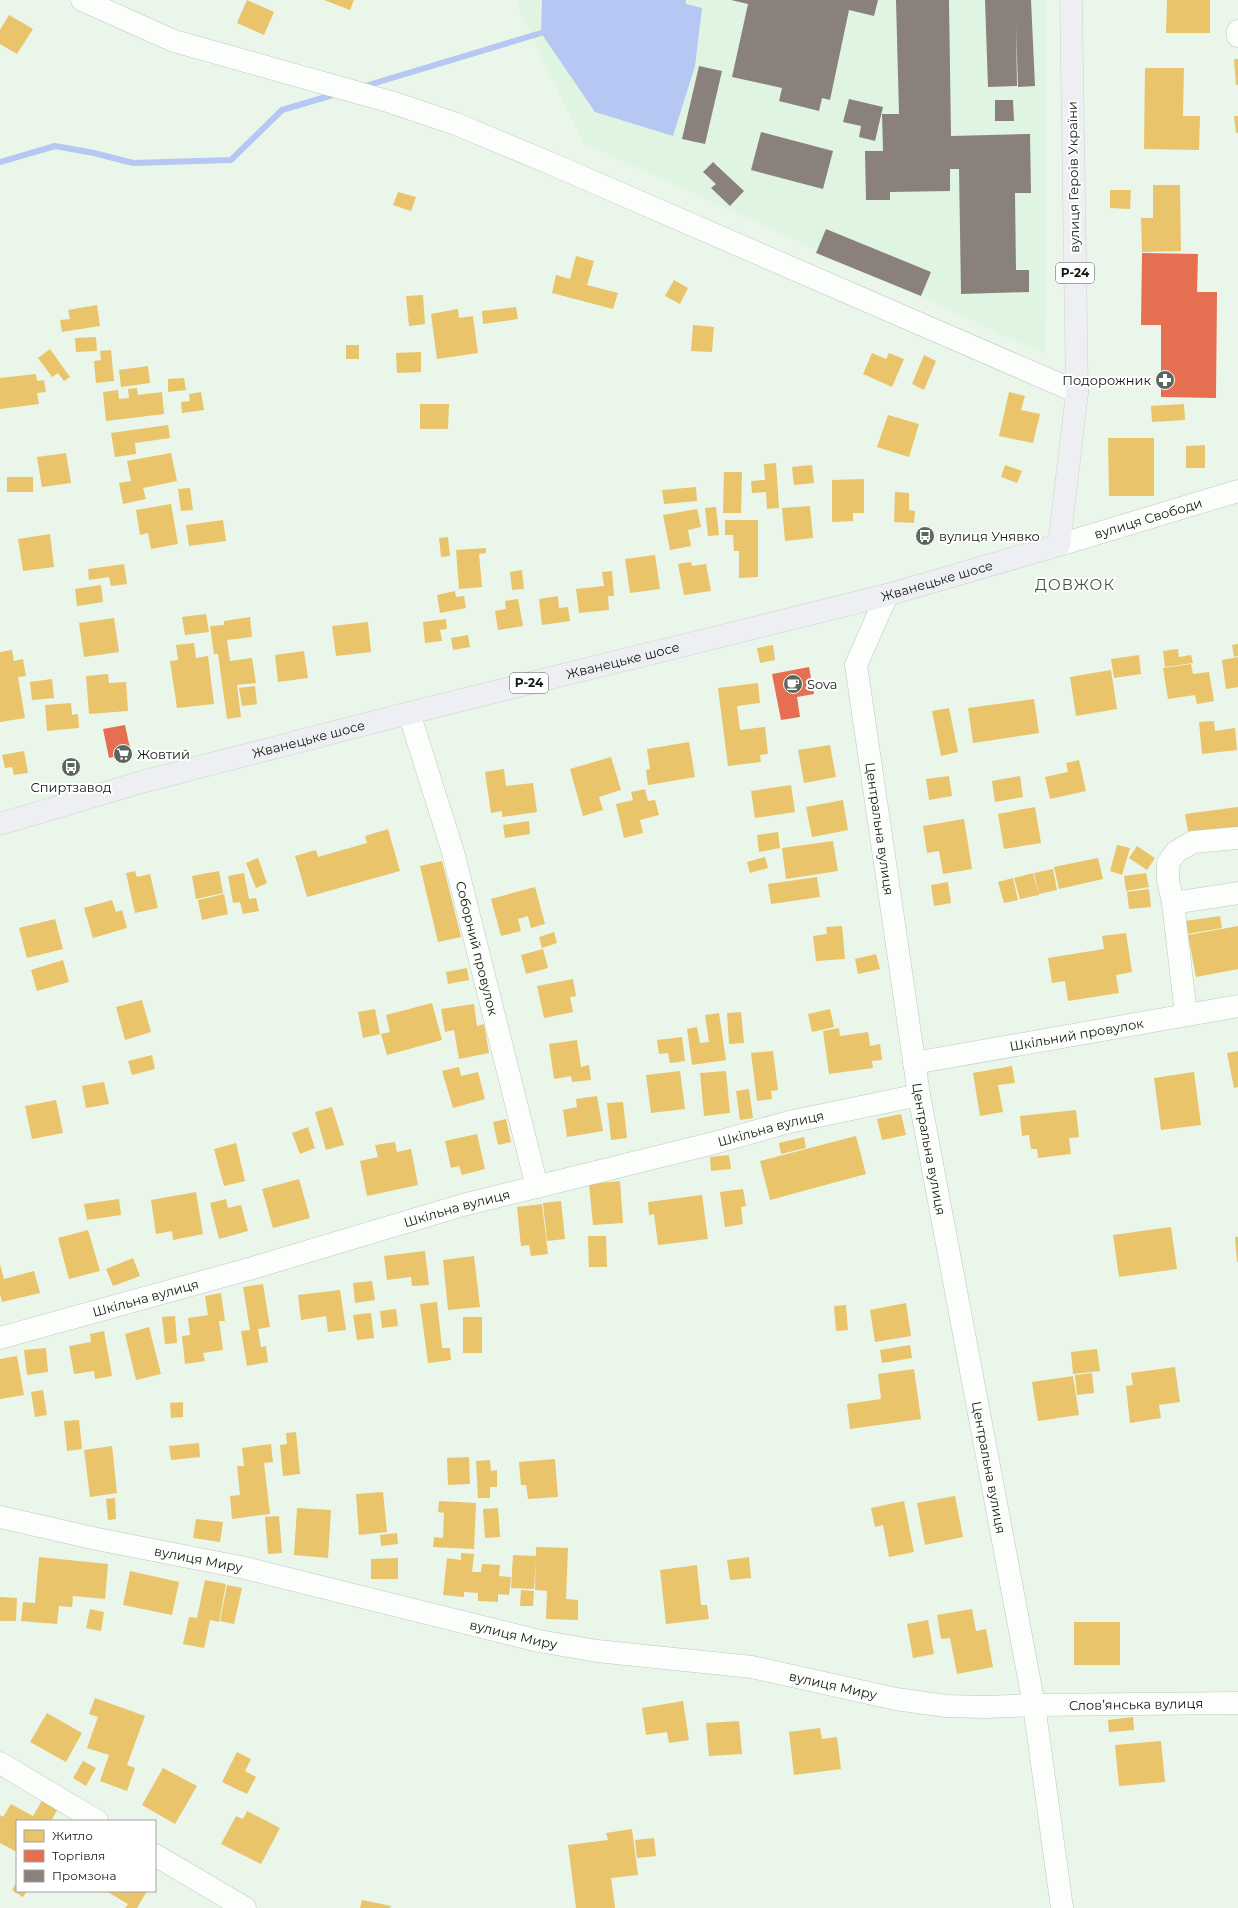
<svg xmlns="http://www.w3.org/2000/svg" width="1238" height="1908" font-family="Montserrat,sans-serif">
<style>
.built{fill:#e0f5e1}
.water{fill:#b7c7f4}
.homes{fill:#e9c46a}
.shops{fill:#e76f51}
.industry{fill:#8a817c}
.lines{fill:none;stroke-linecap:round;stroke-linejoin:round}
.stream{stroke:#b7c7f4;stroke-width:6}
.minor-casing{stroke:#bec8be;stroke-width:23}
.major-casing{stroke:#cdd2cd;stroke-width:23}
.minor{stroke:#fcfefc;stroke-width:22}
.major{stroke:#edeff2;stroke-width:22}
.labels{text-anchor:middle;stroke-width:4;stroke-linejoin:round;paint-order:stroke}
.shield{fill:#fff;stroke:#585e58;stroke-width:1}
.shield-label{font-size:12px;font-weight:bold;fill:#111911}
.street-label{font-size:13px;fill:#111911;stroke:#fff}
.poi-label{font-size:13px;fill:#111911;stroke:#fff;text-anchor:start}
.quarter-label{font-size:15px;letter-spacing:1px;fill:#3e523f;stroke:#fff}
</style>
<rect width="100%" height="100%" fill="#eaf6ea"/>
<path class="built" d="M517,0h529l-1,354 -462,-211 -67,-140z"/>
<path class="water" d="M542,0h144v4l16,4 -7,58 -22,70 -78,-24 -54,-79z"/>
<path class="homes" d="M247,0l27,12 -10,23 -27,-12z
M324,0h30l-4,10z
M1167,0h43v33h-44z
M9,15l24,14 -16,25 -17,-10v-14z
M1234,59h4v26h-2z
M1145,68h39l-1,48h17l-1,34 -55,-1z
M1234,116h4v17h-2z
M1153,185h27l1,66 -39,1 -1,-34h12z
M1110,190h21l-1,19 -20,-1z
M398,192l18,5 -5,14 -18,-6z
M576,256l18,5 -7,24 31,8 -5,16 -61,-16 4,-18 14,4z
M674,280l14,8 -8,16 -15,-8z
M423,295l2,29 -16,2 -3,-30z
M97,305l3,21 -38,6 -2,-12 10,-1 -2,-9z
M516,307l2,12 -35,5 -1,-13z
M458,309l1,9 14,-2 5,37 -41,6 -6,-45z
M693,325l21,2 -2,25 -21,-1z
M96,337l1,14 -21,1 -1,-14z
M346,345h13v14h-13z
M50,349l20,28 -6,4 -6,-8 -6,4 -14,-19z
M111,350l3,31 -18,2 -2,-22 7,-1 -1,-9z
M421,352v20l-24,1 -1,-20z
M872,353l14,6 3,-6 15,6 -12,28 -29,-13z
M924,355l12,6 -12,29 -12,-6z
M148,366l2,17 -29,4 -2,-17z
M36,374l1,7 7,-1 2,12 -9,1 2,11 -39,5v-31z
M184,378l2,12 -18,2v-13z
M137,388l1,7 24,-3 2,22 -58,7 -3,-29 15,-2 1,9 10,-1 -1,-9z
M201,392l3,18 -22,3 -1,-11 9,-1 -1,-7z
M1009,392l16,4 -4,14 19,4 -7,29 -34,-7z
M420,404h29l-1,25h-28z
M1184,404l1,16 -33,2 -1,-16z
M888,415l31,9 -10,33 -32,-10z
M168,425l2,13 -35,5 1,11 -21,3 -4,-24z
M1108,438h46v58h-45z
M1205,445v23h-19v-22z
M66,453l5,30 -29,4 -5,-30z
M171,453l6,28 -34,7 3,11 -23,5 -4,-21 12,-2 -4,-20z
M776,463l3,45 -12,1 -1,-17 -14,1 -1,-12 14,-1 -1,-16z
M812,465l2,18 -20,2 -2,-18z
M1005,465l17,6 -5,12 -16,-6z
M724,472h18l-1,41h-18z
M7,477h26v15h-26z
M864,479v34h-11v8l-21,1v-42z
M696,487l1,14 -33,3 -2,-14z
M190,488l3,22 -12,1 -3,-22z
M895,492l14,1v17l6,1 -1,12 -20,-1z
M171,504l7,40 -27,5 -3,-16 -8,2 -4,-25z
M810,506l3,32 -28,3 -3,-33z
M716,507l3,28 -11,1 -3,-28z
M697,509l4,18 -13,3 3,16 -21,4 -7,-35z
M223,520l3,21 -37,5 -3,-21z
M725,520h33v57l-19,1v-27h-5l-1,-16h-8z
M50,534l4,33 -31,4 -5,-32z
M448,537l2,19 -9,1 -2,-19z
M486,548v5l-7,1 3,33 -23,2 -3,-39z
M655,555l5,34 -30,4 -5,-34z
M691,562l1,4 14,-2 5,27 -27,4 -6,-31z
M124,564l3,20 -16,2 -2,-9 -20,3 -1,-11z
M522,570l2,19 -12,1 -2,-18z
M612,571l2,25h-6l1,14 -30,3 -3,-24 28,-3 -2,-14z
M101,585l2,17 -26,4 -2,-17z
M455,591l1,6 8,-1 2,12 -26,5 -3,-18z
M558,596l1,12 9,-1 2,14 -28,4 -3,-26z
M518,599l5,27 -25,4 -3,-19 11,-2 -1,-8z
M206,614l3,18 -24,3 -3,-18z
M250,617l2,20 -25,3 3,21 22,-3 4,25 -19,2 4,32 -14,2 -9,-65h-4l-4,-28 14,-1v-4z
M114,618l5,34 -35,5 -5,-34z
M446,619l1,10 -7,1 2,11 -17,2 -2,-21z
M368,622l3,30 -35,4 -4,-30z
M468,635l2,12 -17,3 -2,-12z
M194,643l2,15 12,-2 6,48 -37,4 -7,-47 8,-1 -2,-15z
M1238,644v12l-4,1 -2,-12z
M773,645l2,15 -15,3 -3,-15z
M1178,649l1,8 12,-2 2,8 -28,4 -2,-16z
M12,650l2,11 9,-2 3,17 -8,1 7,41 -25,4v-70z
M304,651l4,27 -30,4 -3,-27z
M1139,655l2,19 -27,4 -3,-19z
M1238,657v30l-12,2 -4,-29z
M1191,664l2,10 16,-2 5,29 -17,3 -2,-9 -27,4 -5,-31z
M1111,670l6,39 -41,7 -6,-39z
M108,674l1,9 17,-1 2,29 -39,3 -3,-38z
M52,679l2,19 -22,2 -2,-18z
M758,683l2,20 -23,3 3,24 25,-3 3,27 -8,1 1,7 -33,4 -10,-78z
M255,686l2,18 -15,2 -3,-18z
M1034,699l5,34 -66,10 -5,-35z
M71,703l1,12 6,-1 1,14 -32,3 -2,-26z
M949,708l9,44 -17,4 -9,-45z
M1214,721l1,10 20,-3 2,22 -35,4 -3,-32z
M689,742l6,35 -47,8 -2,-15 4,-1 -3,-20z
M830,745l6,32 -32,6 -6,-33z
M24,751l4,22 -14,2 -2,-8 -7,1 -3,-13z
M611,757l10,33 -22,7 4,13 -20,6 -13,-47z
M1079,760l7,31 -36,8 -5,-22 23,-5 -2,-9z
M504,769l2,17 27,-3 4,29 -35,5v-6l-11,2 -6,-41z
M949,776l3,20 -23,4 -3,-21z
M1020,776l3,21 -28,5 -3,-21z
M791,785l4,27 -40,6 -4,-27z
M645,789l3,12 7,-1 4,15 -19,5 3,13 -19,5 -8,-34 17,-4 -2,-8z
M843,800l5,30 -36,7 -6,-30z
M1035,807l6,36 -37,6 -6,-35z
M1238,807v22l-49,7 -4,-22z
M964,819l8,50 -29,5 -4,-23 -12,2 -4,-27z
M529,821l1,13 -25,4 -2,-13z
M388,829l12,42 -93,26 -12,-41 21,-6 2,7 49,-14 -2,-7z
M778,832l2,16 -21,4 -2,-17z
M833,841l5,30 -52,8 -4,-31z
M1117,845l13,3 -8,27 -12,-4z
M1137,846l18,12 -8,12 -18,-12z
M765,857l3,11 -18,5 -3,-11z
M258,858l9,25 -11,5 -10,-25z
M1098,858l5,21 -44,10 -5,-22z
M442,861l19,76 -23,5 -18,-76z
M1053,869l4,21 -18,4 -5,-21z
M135,871l2,6 13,-3 8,34 -23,5 -9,-40z
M219,871l4,22 -27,6 -4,-23z
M244,873l5,26 7,-1 3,13 -16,3 -3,-12 -7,1 -5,-27z
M1033,873l6,22 -19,4 -6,-21z
M1146,873l3,14 -23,4 -2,-15z
M817,877l3,20 -49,7 -3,-20z
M1013,878l5,22 -14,3 -6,-21z
M948,882l3,21 -17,3 -3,-21z
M535,887l10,37 -14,4 -3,-12 -10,3 3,12 -20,5 -10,-37z
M1149,889l2,18 -22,2 -2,-17z
M224,894l4,20 -26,6 -4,-20z
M112,900l4,12 6,-2 5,18 -34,10 -9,-30z
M1220,916l2,12 -35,6 -2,-13z
M55,919l8,30 -36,9 -8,-30z
M842,926l3,33 -29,2 -3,-25 14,-2 -1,-7z
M1238,926v43l-42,8 -8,-42z
M554,932l3,11 -15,5 -3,-11z
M1126,933l6,39 -16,3 3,18 -51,8 -3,-20 -13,2 -4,-25 56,-9 -2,-13z
M543,949l5,19 -22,6 -5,-19z
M876,954l4,15 -22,5 -3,-15z
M63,960l6,22 -32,9 -6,-21z
M467,968l2,12 -21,4 -2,-12z
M573,979l3,17 -6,1 3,15 -29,6 -7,-32z
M142,1000l9,32 -26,8 -9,-33z
M432,1003l10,37 -55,15 -6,-21 9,-2 -4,-17z
M474,1004l3,22 7,-2 5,29 -30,6 -5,-29 -9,2 -4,-23z
M375,1009l5,25 -17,4 -5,-26z
M830,1009l4,18 -22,5 -4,-18z
M741,1012l3,31 -15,1 -2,-31z
M719,1013l7,47 -34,5 -5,-36 10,-2 3,16 9,-1 -4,-27z
M839,1028l1,8 28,-4 2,14 10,-2 2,16 -10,1 1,7 -44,6 -6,-43z
M682,1037l3,24 -15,2 -2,-10 -9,1 -2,-14z
M577,1040l4,27 8,-2 2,15 -19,2 -1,-6 -17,3 -5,-35z
M773,1051l5,39 -7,1 1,8 -15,2 -6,-48z
M1238,1051v36l-4,1 -7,-35z
M152,1055l3,14 -23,6 -4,-14z
M1012,1066l3,17 -17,2 5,27 -23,4 -7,-43z
M459,1067l2,9 17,-4 7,27 -32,9 -11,-37z
M680,1071l5,38 -34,4 -5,-38z
M726,1071l4,42 -26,3 -4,-43z
M1194,1072l7,53 -40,5 -7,-52z
M104,1082l5,22 -23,4 -4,-22z
M749,1089l4,29 -13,2 -4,-29z
M597,1096l6,35 -36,6 -4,-27 14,-3 -1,-8z
M56,1100l7,33 -31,6 -7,-33z
M623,1102l4,36 -16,2 -4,-37z
M332,1107l12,38 -18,5 -11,-38z
M1076,1110l3,27 -10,1 2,16 -33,4 -1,-9h-6l-2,-14 -7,1 -2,-20z
M901,1114l5,21 -24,5 -5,-21z
M506,1119l5,23 -13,3 -5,-23z
M308,1127l7,21 -15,6 -8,-21z
M477,1134l8,35 -23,6 -3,-9 -8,2 -6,-27z
M856,1136l10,38 -96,26 -10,-39z
M804,1137l2,11 -25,6 -2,-11z
M395,1142l2,10 14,-3 7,36 -51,11 -7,-35 18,-4 -3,-12z
M236,1143l9,38 -21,5 -10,-37z
M729,1155l2,14 -20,2 -1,-14z
M299,1179l11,39 -37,10 -11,-39z
M620,1181l3,42 -30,2 -4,-41z
M743,1189l3,17 -5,1 2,17 -18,3 -5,-35z
M196,1192l7,42 -30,6 -1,-9 -16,3 -5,-34z
M702,1195l6,44 -50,6 -4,-31 -5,1 -1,-13z
M119,1199l2,16 -34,5 -3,-16z
M226,1199l2,9 13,-3 7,26 -29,8 -9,-36z
M561,1201l4,38 -18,2 -4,-38z
M542,1204l6,50 -17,2 -2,-11 -8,1 -4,-39z
M1171,1227l6,42 -58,8 -6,-42z
M88,1230l12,41 -31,8 -11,-41z
M588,1236h18l1,31h-18z
M1235,1237h3v25h-1z
M425,1251l4,34 -17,1 -1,-9 -24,3 -3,-24z
M474,1256l6,51 -32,3 -5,-50z
M133,1258l7,18 -27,10 -7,-17z
M0,1264l4,15 30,-8 6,22 -38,9 -2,-8z
M372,1281l3,19 -20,3 -2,-20z
M263,1284l7,43 -12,2 3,18 5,-1 2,16 -21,4 -6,-35 9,-1 -7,-43z
M340,1290l6,40 -18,2 -2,-16 -25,4 -3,-25z
M221,1293l4,28h-6l4,29 -20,3 2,8 -20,3 -3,-28 8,-1 -2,-17 20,-3 -3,-19z
M437,1302l5,46h8l1,12 -23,3 -8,-59z
M906,1303l5,33 -36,6 -5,-32z
M846,1305l2,25 -12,1 -2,-25z
M396,1309l2,17 -16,2 -2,-17z
M371,1313l3,25 -17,2 -4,-25z
M175,1316l2,27 -12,1 -3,-27z
M463,1317h19v36h-19z
M149,1327l12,47 -25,6 -11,-46z
M104,1331l8,45 -17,3 -1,-8 -20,3 -5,-28 22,-4 -1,-8z
M910,1345l2,13 -30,5 -2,-13z
M46,1348l2,24 -21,3 -3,-25z
M1097,1349l3,22 -27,3 -2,-22z
M17,1356l7,39 -24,4v-40z
M1175,1367l5,35 -21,3 2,13 -31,5 -4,-37 7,-1 -2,-12z
M914,1369l7,50 -71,10 -3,-25 34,-5 -3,-25z
M1092,1373l2,20 -17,2 -2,-20z
M1073,1376l6,39 -41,6 -6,-39z
M43,1390l4,25 -12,2 -4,-25z
M183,1402v15l-12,1 -1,-15z
M79,1420l3,29 -15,2 -3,-30z
M296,1432l4,42 -17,2 -3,-31 7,-1 -1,-11z
M199,1443l1,14 -29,3 -2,-14z
M271,1444l2,18 -9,1 6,51 -38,5 -2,-23 10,-1 -3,-29h7l-2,-18z
M112,1446l5,47 -27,4 -6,-47z
M469,1457l1,27 -22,1 -1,-27z
M555,1459l3,38 -30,2 -2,-14h-5l-2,-23z
M490,1460l1,11 6,-1v17h-7v11h-12l-2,-37z
M383,1492l4,40 -28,3 -3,-41z
M955,1496l8,41 -38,8 -8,-42z
M115,1498l1,21 -8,1 -2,-21z
M439,1501l37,2 -2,46 -41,-2 1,-10 9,1 1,-25 -6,-1z
M904,1501l10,51 -25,5 -6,-32 -8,2 -4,-19z
M297,1508l34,2 -3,48 -34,-3z
M498,1508l2,29 -15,1 -2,-29z
M279,1516l3,37 -14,1 -3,-37z
M196,1519l27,3 -3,20 -27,-4z
M397,1533l1,11 -17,2 -1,-11z
M536,1547l32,1 -2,51 12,1v20l-32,-1 1,-28 -12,-1z
M461,1553l13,1 -2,18h9l1,-8 18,1 -1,11 12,1 -2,18 -11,-1v8l-20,-1v-8l-14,-1v5l-21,-2 4,-37 14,2z
M513,1555l23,1 -2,33 -23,-1z
M39,1557l69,7 -3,35 -32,-3 -1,11 -13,-1 -2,18 -36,-3 2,-19 12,1z
M749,1557l2,21 -21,2 -3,-20z
M398,1558v21h-27v-20z
M697,1565l4,40h6l2,14 -43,5 -6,-54z
M130,1571l49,11 -7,33 -49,-10z
M205,1580l21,4 -7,38 -9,-2 -6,28 -21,-4 6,-27 8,1z
M227,1585l15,3 -8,36 -14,-3z
M521,1590l13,1 -1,15h-13z
M0,1597l17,1 -1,23h-16z
M90,1609l14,3 -3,19 -15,-3z
M972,1609l4,22 10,-2 7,38 -36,7 -7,-36 -9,1 -4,-24z
M928,1620l6,34 -21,4 -6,-34z
M1074,1622h46v43h-46z
M95,1698l50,18 -18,49 8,3 -8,23 -27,-10 9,-26 -22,-7 11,-31 -9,-3z
M683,1701l6,39 -20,3 -2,-11 -21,3 -4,-27z
M47,1713l35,20 -16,29 -36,-20z
M1133,1717l1,13 -25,2 -1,-12z
M739,1721l3,33 -33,2 -3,-33z
M820,1728l2,11 15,-2 4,32 -47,6 -5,-43z
M1161,1741l4,41 -46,4 -4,-41z
M237,1752l14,7 -6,12 11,6 -9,17 -25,-12z
M83,1761l13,7 -10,18 -13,-8z
M163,1768l34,18 -22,38 -33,-19z
M44,1797l16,8 -9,16h-34v31l-17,-9v-28l3,2 8,-13 22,12z
M247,1811l33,17 -19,36 -40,-20 15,-28 7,3z
M632,1829l6,46 -27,3 4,30h-39l-8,-63 40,-5 -2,-7z
M654,1838l2,18 -19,2 -2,-18z
M17,1882v9h10l-4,6 -11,-7z
M106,1891h41l-10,17h-12l3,-4z
M362,1900l29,6 -1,2h-30z"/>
<path class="shops" d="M1142,253l56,1 -1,38h20l-1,106 -55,-1v-72h-20z
M809,667l5,27 -17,3 3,20 -19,3 -9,-46z
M125,725l6,28 -22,5 -6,-29z"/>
<path class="industry" d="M731,0h147l-4,16 -25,-6 -19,90 -8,-2 -3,13 -40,-10 3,-13 -50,-11 16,-73z
M896,0h53l2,136 79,-2 1,59h-16l1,77h13v22l-68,2 -2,-125h-9v22l-60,1v8h-24l-1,-49h18l-1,-37h17z
M985,0h46l4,86 -17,1 -2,-61 1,60 -29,1z
M699,66l23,5 -17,73 -23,-5z
M849,99l34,8 -8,34 -16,-4 2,-11 -18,-4z
M995,100h18l1,21h-19z
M761,132l72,19 -10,38 -72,-19z
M713,162l31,29 -14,15 -19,-18 5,-4 -13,-12z
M826,229l105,43 -10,24 -105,-43z"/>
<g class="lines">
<path class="stream" d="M362,87l179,-54
M0,162l55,-16 39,7 39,10 98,-3 51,-50 54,-16"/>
<defs>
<g id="minor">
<path d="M82,0l92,41 217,61 65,22 96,40 525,228"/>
<path d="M1238,36v-5"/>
<path id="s1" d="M1059,545l179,-54"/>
<path id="s2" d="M887,595l-31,70 63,430 115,610 28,203"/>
<path id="s3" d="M409,713l44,139 84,335"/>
<path d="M1173,903l65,-10"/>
<path d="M1186,1015l-13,-112 -5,-23v-17l8,-11 17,-10 45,-4"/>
<path id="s4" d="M914,1063l324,-57"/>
<path id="s5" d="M0,1338l249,-69 214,-64 251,-62 75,-21 130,-27"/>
<path id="s6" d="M0,1517l97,22 148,29 294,73 58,10 155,16 144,32 50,7 39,1 49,-2 204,-2"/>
<path d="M0,1763l97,58"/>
<path d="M155,1855l90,53"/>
</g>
<g id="major">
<path id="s7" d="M0,824l145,-43 264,-68 478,-118 172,-50 18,-153 -6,-392"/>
</g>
</defs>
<use href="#minor" class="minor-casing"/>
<use href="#major" class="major-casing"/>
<use href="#minor" class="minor"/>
<use href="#major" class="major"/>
</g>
<defs>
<symbol id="pharmacy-disc" viewBox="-11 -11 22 22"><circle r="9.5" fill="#5d665d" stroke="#fff"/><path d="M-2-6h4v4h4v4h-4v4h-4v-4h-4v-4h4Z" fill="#fff"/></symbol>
<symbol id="bus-disc" viewBox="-11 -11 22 22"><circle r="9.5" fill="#5d665d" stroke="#fff"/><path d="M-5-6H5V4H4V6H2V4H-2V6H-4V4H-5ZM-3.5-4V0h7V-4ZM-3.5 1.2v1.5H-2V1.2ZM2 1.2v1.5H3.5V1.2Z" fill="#fff"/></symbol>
<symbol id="cafe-disc" viewBox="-11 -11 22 22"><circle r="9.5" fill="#5d665d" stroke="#fff"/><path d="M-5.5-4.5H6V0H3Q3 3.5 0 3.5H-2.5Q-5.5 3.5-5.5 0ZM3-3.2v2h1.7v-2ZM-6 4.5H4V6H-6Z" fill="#fff"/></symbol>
<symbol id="supermarket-disc" viewBox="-11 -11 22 22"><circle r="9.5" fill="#5d665d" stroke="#fff"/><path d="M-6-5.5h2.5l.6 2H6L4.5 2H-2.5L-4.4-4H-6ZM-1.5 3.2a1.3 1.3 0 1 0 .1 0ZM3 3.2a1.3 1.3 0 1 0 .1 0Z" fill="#fff"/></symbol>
</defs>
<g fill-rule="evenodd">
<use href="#pharmacy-disc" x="1154" y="369" width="22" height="22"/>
<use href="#bus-disc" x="914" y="525" width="22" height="22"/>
<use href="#cafe-disc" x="782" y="673" width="22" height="22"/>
<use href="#supermarket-disc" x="112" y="743" width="22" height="22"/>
<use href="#bus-disc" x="60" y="756" width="22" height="22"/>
</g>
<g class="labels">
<g class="shield">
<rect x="1056" y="263" width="38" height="20" rx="3"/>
<rect x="510" y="673" width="38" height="20" rx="3"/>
</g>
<g class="shield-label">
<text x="1075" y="277">Р-24</text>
<text x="529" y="687">Р-24</text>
</g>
<g class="street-label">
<text transform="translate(1073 177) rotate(-91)" y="5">вулиця Героїв України</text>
<text dy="5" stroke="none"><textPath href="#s1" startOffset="93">вулиця Свободи</textPath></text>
<text dy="5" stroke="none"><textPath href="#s7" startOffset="968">Жванецьке шосе</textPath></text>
<text dy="5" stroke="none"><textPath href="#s7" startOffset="644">Жванецьке шосе</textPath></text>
<text dy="5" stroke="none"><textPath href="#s7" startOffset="320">Жванецьке шосе</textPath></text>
<text dy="5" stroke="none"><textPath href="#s2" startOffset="242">Центральна вулиця</textPath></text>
<text dy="5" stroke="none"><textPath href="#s3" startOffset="245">Соборний провулок</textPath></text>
<text dy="5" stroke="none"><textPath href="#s4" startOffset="165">Шкільний провулок</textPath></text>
<text dy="5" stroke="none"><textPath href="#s5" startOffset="799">Шкільна вулиця</textPath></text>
<text dy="5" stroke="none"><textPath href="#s2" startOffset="566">Центральна вулиця</textPath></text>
<text dy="5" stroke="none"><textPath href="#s5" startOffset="475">Шкільна вулиця</textPath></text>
<text dy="5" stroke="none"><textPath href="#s5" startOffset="151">Шкільна вулиця</textPath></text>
<text dy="5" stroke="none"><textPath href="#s2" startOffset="890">Центральна вулиця</textPath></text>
<text dy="5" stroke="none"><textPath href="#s6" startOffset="203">вулиця Миру</textPath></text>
<text dy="5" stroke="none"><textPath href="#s6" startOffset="527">вулиця Миру</textPath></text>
<text dy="5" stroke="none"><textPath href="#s6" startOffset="851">вулиця Миру</textPath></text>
<text transform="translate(1136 1704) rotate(-1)" y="5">Словʼянська вулиця</text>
</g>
<g class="poi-label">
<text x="1151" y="385" text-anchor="end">Подорожник</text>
<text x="939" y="541">вулиця Унявко</text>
<text x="807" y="689">Sova</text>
<text x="137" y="759">Жовтий</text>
<text x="71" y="792" text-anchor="middle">Спиртзавод</text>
</g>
<g class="quarter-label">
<text x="1075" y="590">ДОВЖОК</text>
</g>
</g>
<rect x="16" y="1820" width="140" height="72" fill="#ffffff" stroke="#a0a3a0"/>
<rect x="24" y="1830" width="20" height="12" fill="#e9c46a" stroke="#a0a3a0"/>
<text x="52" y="1840" font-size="12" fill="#111911">Житло</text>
<rect x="24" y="1850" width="20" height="12" fill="#e76f51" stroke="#a0a3a0"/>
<text x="52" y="1860" font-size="12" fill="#111911">Торгівля</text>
<rect x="24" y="1870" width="20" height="12" fill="#8a817c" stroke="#a0a3a0"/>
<text x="52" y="1880" font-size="12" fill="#111911">Промзона</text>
</svg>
